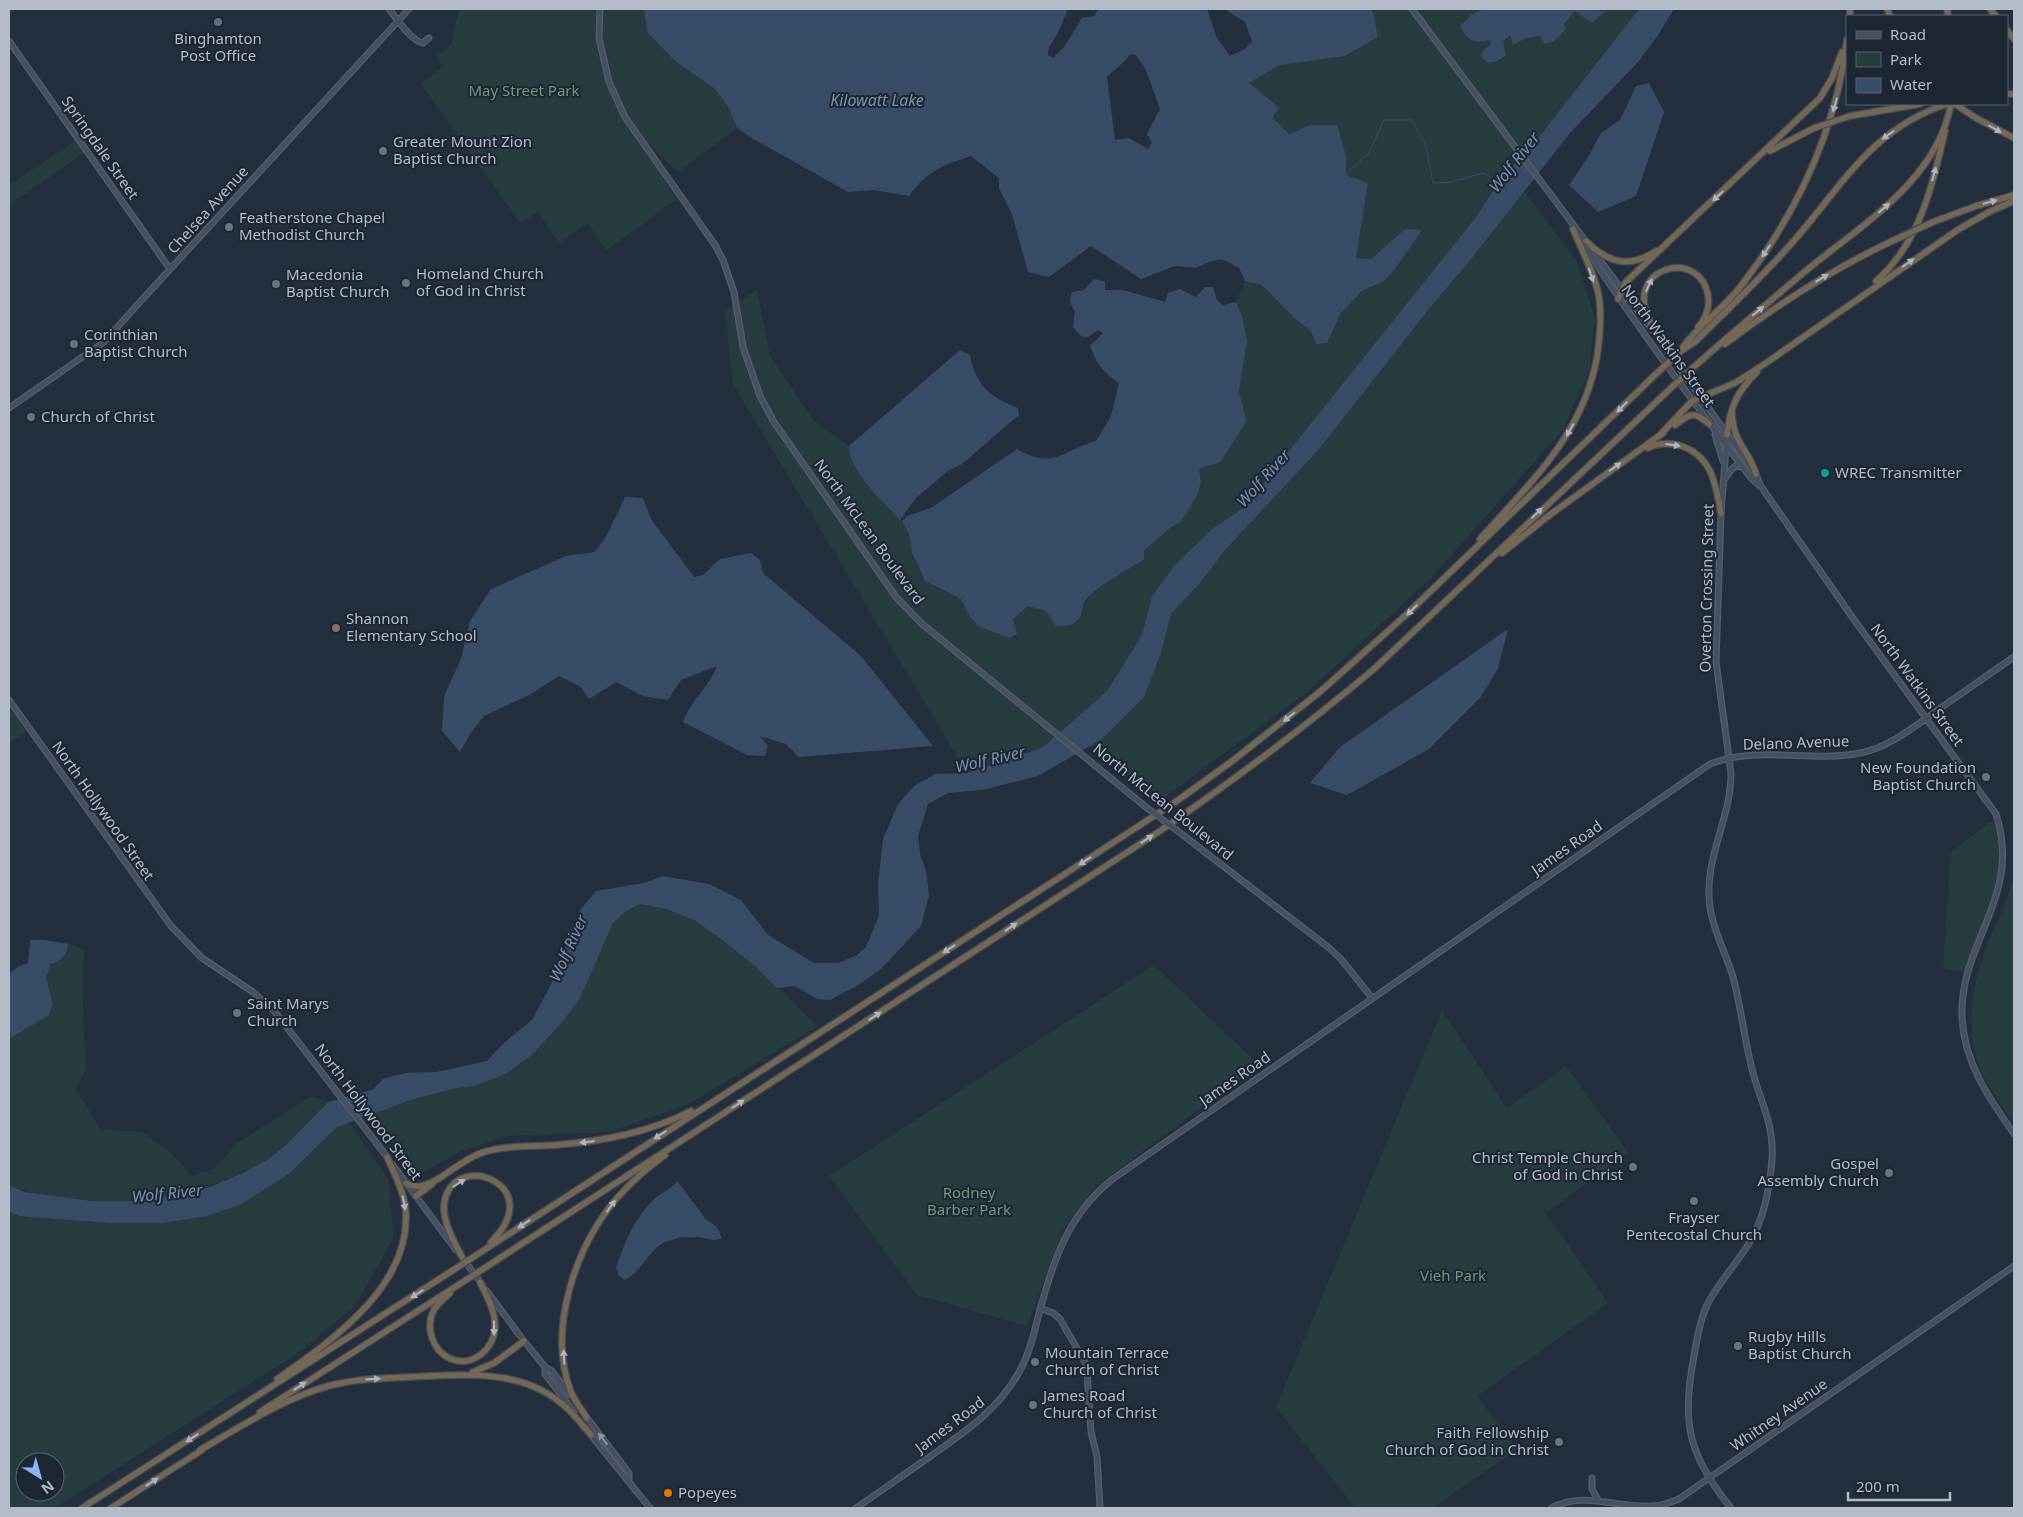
<svg xmlns="http://www.w3.org/2000/svg" width="2023" height="1517" font-family="'Noto Sans',sans-serif">
<style>
.green{fill:#263c3f;fill-rule:evenodd}
.water{fill:#394c67;fill-rule:evenodd}
.lines{fill:none;stroke-linecap:round;stroke-linejoin:round}
.stream{stroke:#394c67;stroke-width:1}
.secondary-casing{stroke:#565f6c;stroke-width:7}
.highway-casing{stroke:#434c59;stroke-width:8}
.secondary{stroke:#465061;stroke-width:4.5}
.highway{stroke:#746855;stroke-width:5.5}
.secondary-bridge-casing{stroke:#565f6c;stroke-width:7;stroke-linecap:butt}
.highway-bridge-casing{stroke:#434c59;stroke-width:8;stroke-linecap:butt}
.secondary-bridge{stroke:#465061;stroke-width:4.5}
.highway-bridge{stroke:#746855;stroke-width:5.5}
.oneway{fill:#aeb4bd}
.oneway2{fill:#8e96a5}
.service-dot{fill:#5c6f8a;stroke:#1d2633;stroke-width:2}
.worship-dot{fill:#6b7280;stroke:#1d2633;stroke-width:2}
.culture-dot{fill:#0f9aa8;stroke:#1d2633;stroke-width:2}
.education-dot{fill:#8d6e63;stroke:#1d2633;stroke-width:2}
.food-dot{fill:#e8710a;stroke:#1d2633;stroke-width:2}
.labels{text-anchor:middle;stroke-width:4;stroke-linejoin:round;paint-order:stroke}
.poi-label{font-size:15px;fill:#b4bcc9;stroke:#1d2633;text-anchor:start}
.park-label{font-size:15px;fill:#6b9a76;stroke:#1d2633}
.street-label{font-size:15px;fill:#b4bcc9;stroke:#1d2633}
.water-label{font-size:16px;font-style:italic;fill:#7c92b1;stroke:#1d2633}
</style>
<rect width="100%" height="100%" fill="#242f3e"/>
<path class="green" d="M459,9h185l3,23 28,29 40,28 14,19 8,20 -59,44 -53,-51 52,78 -71,52 -18,-28 -29,20 -21,-31 -18,11 -99,-139 21,-17 -6,-10 15,-12z
M1378,9h105l-21,13 18,21 9,-3 2,3 -9,9 4,10 15,-1 2,-19 8,-7 2,10 13,-7 14,-2 5,7h4l14,-9 1,-10 11,-14 6,5 24,-4h-5l-2,-2h41l-104,133 -35,38 -24,37 -220,275 -4,10 -40,27 -60,67 -10,39 -35,56 -65,57 -75,25 -234,-389 -8,-74 32,-20 13,66 43,64 36,26c0,25 36,55 52,74 13,16 10,42 23,59 8,11 29,11 37,20 4,5 6,12 9,18l47,16 -4,-14 15,-13 18,5 11,15 26,-11c0,-4 0,-9 2,-12 5,-13 46,-36 59,-43v-9l27,-24 9,-4 21,-41 -2,-13 35,-31 13,-17 -8,-29 3,-76 -6,-14 9,-21 17,4 33,34 32,24 14,-30 21,-22 22,-10 11,-12 10,-40 -34,30h-16l13,-75 -23,-9 1,-19 -36,-31 -21,9 -16,-16 6,-12 -30,-23 31,-18 65,-9 33,-19 -5,-25z
M75,141l9,12 -75,52v-20z
M1523,190l54,71 18,58 -6,51 -27,61 -132,148 -124,114 -144,106 -73,-53 13,-7 59,-86 10,-39 29,-31 26,-34 94,-101 109,-139 39,-46z
M9,707l18,24 -18,12z
M1990,822l6,2 7,25v30l-38,93 -22,-4 8,-116z
M2014,873v250c-10,-15 -23,-31 -31,-48 -20,-46 -12,-89 6,-134 9,-22 21,-44 25,-68z
M640,904c19,4 39,7 55,17 47,27 84,69 123,105l-131,79 -78,27 -103,4 -44,15 -44,24 -49,-61 42,-14 41,-11 22,-3 32,-12 27,-20 13,-17 57,-93 10,-21 13,-12z
M68,944l17,6 -3,34 4,85 -10,20 24,40 43,3 28,21 21,23 24,-8 20,-24 75,-48 17,6c-20,19 -37,42 -61,57 -50,32 -116,47 -176,42 -11,-1 -23,-3 -34,-5 -17,-2 -32,-4 -48,-10v-147l40,-25 4,-10 -7,-26 5,-14 16,-12z
M1154,965l105,100 -163,121 -33,44 -36,96 -110,-31 -88,-119z
M1442,1010l65,98 59,-42 62,87 -82,60 62,90 -131,93 40,53 -84,59h-78l-79,-101z
M349,1122l39,57 6,58 -39,69 -57,47 -243,155h-46v-296l10,4 90,7h54l77,-18 49,-31 48,-47zM25,1462h30v30h-30z"/>
<path class="water" d="M644,9h424l-9,22 -10,16 -1,8 5,3 11,-11 18,-29 13,-2 3,-7h109l10,29 13,18 15,-7 7,-8 -7,-19 -21,-13h146l3,3 5,25 -33,19 -65,9 -31,18 30,24 -6,11 16,16 21,-9h27l9,31v19l22,8 -12,75 15,1 34,-30 17,1 -27,39 -11,12 -22,10 -21,22 -14,30 -11,1 -5,-13 -16,-12 -33,-34 -17,-4 -6,-13 -17,-9 -13,3 -13,6 -21,-2 -34,13 -50,-33 -42,31 -21,-5 -16,-58 -13,-26v-10l-28,-22c-28,9 -44,15 -62,40l-35,-6 -26,2 -96,-54 -15,-10 -8,-20 -14,-19 -40,-28 -28,-29zM1130,54l6,1 10,15 14,39 -13,25 5,9 -4,6 -19,-11 -14,2 -8,-63c8,-9 17,-13 23,-23z
M1483,9h115l2,2h6l-14,12 -17,-12 -11,13 2,4c-4,7 -12,15 -21,16l-5,-8 -14,2 -13,7 -3,-10 -7,7 3,13c-6,6 -11,8 -20,7l-4,-5v-5l9,-9 -2,-3c-14,5 -22,0 -29,-14l11,-11z
M1639,9h35l-16,26 -19,26 -69,72 -102,130 -39,46 -109,139 -94,101 -26,34 -29,31 -10,39 -17,44 -42,42 -64,37 -57,14 -33,3 -20,11 -10,32 2,18 6,17 3,25 -8,30 -39,42 -22,16 -30,16 -13,-1 -22,-13 -18,2 -22,-22 -35,-28 -26,-18 -28,-11 -26,-5 -14,7 -13,12 -34,77 -16,21 -30,33 -27,20 -32,12 -22,3 -41,11 -74,27 -48,47 -49,31 -34,11 -43,7h-54l-90,-7 -10,-4v-26l16,6 67,9h41l40,-5 37,-9 35,-15 23,-13 18,-14 42,-43 44,-12 11,-11 23,-6 30,-1 51,-11 18,-19 27,-22 25,-47 12,-38 12,-26 15,-18 48,-8 19,-7 46,8 32,16 27,35 46,28h25l18,-8 9,-8 13,-31 -1,-32 5,-45 15,-35 16,-18 21,-12 32,-1 75,-25 65,-57 35,-56 10,-39 23,-31 37,-36 40,-27 4,-10 220,-275 24,-37 35,-38z
M1649,83l15,29 -28,84 -38,16 -29,-27 19,-28 13,-24 19,-13 16,-34z
M1094,279l11,2v9h18l42,12 3,-9 12,-4 16,8 9,-10h8l4,13 6,5 13,-3 6,14 5,25 -8,51 8,29 -27,41 -21,7 2,13 -4,14 -17,27 -9,4 -27,24v9c-13,7 -51,29 -59,41 -5,9 1,15 -13,23 -4,2 -11,2 -16,2l-10,-15 -18,-5 -15,13 4,15 -7,4 -32,-12 -8,-9 -9,-18 -36,-18 -13,-28 -3,-18 -7,-14 5,-5 24,-8 86,-59c36,21 45,2 79,-8l15,-25 8,-33c-16,-11 -22,-18 -29,-37l13,-13 -5,-3 -10,7h-6l-9,-10 2,-16c-5,-6 -6,-11 -3,-19l12,-2z
M960,350l10,5c6,31 20,42 48,53l1,7 -57,49 -14,7 -32,27 -16,22c-17,-19 -51,-48 -51,-74z
M625,497l18,1 8,21 43,58 9,-2 17,-16 31,-6 9,7 3,13 98,83 72,90 -134,11 -13,-13 -26,-8 8,10 -3,10 -18,-1 -64,-33c7,-21 27,-36 34,-56l-36,14 -13,20 -25,-4 -27,-14 -27,17 -8,-12 -22,-11 -30,19 -45,21 -14,18 -10,18 -18,-21 2,-35 17,-37 9,-38 21,-32 75,-33 29,-4 12,-17z
M1508,629l-10,40 -18,29 -51,51 -82,46 -37,-12 30,-36z
M30,940h15l23,4c-1,11 -6,17 -17,20l-5,14 7,26 -4,11 -40,24v-65l10,-8 9,-3z
M677,1181l29,38 11,8 5,11c-12,5 -16,-2 -26,-1 -4,1 -12,0 -15,0 -5,2 -13,4 -18,6 -12,5 -23,31 -39,37l-6,-5v-4l-2,-2c8,-27 18,-49 37,-69 7,-7 19,-11 24,-19z"/>
<g class="lines">
<path class="stream" d="M9,13l6,-4
M1345,175l24,-22 15,-33h28l14,26 7,37 17,-1 34,-9 14,9"/>
<defs>
<path id="secondary" d="M389,9c7,9 23,33 34,34l6,-5
M600,9l-1,29 10,44 16,35 90,128 8,15 11,32 9,55 17,49 14,26 122,175 25,26 226,185
M1412,9l240,321
M9,41l161,228
M1580,239c53,83 112,161 171,239l8,7
M1662,344l94,130 4,11 95,136 141,193c27,83 -37,128 -34,203 2,46 27,81 52,117
M9,408l95,-66 35,-39 270,-294
M1715,435l8,26
M1727,435l-6,79 -5,148 15,111c0,47 -28,86 -21,134 3,24 16,46 23,70 9,33 12,71 22,103 9,29 19,48 17,79 -2,28 -8,59 -22,83 -13,21 -30,39 -42,61 -8,17 -11,35 -14,53 -13,66 -6,99 37,152
M1724,480l8,-11 5,-4 4,2
M9,700l162,226 31,32 51,34 22,20 113,146
M1179,832l149,115 13,12 31,39
M392,1164l64,86
M464,1260l18,24
M486,1290l38,51 21,26 7,4 18,24
M1040,1308l13,5 7,6 25,43 2,10 4,60 6,24 3,52
M545,1367v7l29,38
M585,1415l44,58v6
M590,1434l60,74
M1592,1478v11l6,11
M856,1508c25,-17 50,-35 75,-52 33,-24 66,-45 87,-82 12,-20 16,-42 22,-64 14,-53 30,-98 74,-132l596,-414c48,-19 101,-1 150,-11 30,-6 55,-27 79,-44 25,-17 50,-35 75,-52
M1551,1508c34,-18 67,1 102,-2 9,0 18,-4 26,-7l335,-233"/>
<path id="highway" d="M1887,9l3,7
M1947,9l1,7
M1990,9l6,7
M1850,16v-7
M2007,30l7,9
M2007,94h7
M1955,104l21,14 38,20
M1850,116l70,-12
M1770,151l44,-23
M1933,222l43,-16 38,-11
M1586,241c22,22 43,28 70,10
M1876,281c43,-37 57,-96 69,-150
M1618,299l7,-16 195,-185 12,-20 10,-26
M1725,344c52,-39 106,-74 165,-102
M1664,346c-6,-11 -15,-23 -18,-35 -14,-46 54,-61 62,-16 2,11 -2,24 -10,32
M1683,347c17,-23 41,-39 58,-61 56,-73 95,-155 106,-246
M1681,351l14,-9c32,-32 66,-64 96,-98 50,-56 79,-115 156,-140
M1695,366c37,-33 75,-65 113,-97 55,-45 129,-89 143,-165
M1732,412c1,32 16,36 24,62
M1675,425c15,-11 18,-15 34,-1
M1660,435l32,-34 43,-18 31,-20 193,-134 30,-17 25,-11
M1727,435c3,-29 10,-43 30,-63
M1648,448c9,-5 20,-5 30,-3 34,9 38,40 43,69
M1480,539c50,-56 103,-104 117,-182 3,-20 5,-40 2,-60 -4,-23 -17,-46 -26,-68
M1502,553l49,-39 112,-81
M406,1183c5,3 9,4 15,3 20,-4 40,-27 63,-34 23,-7 48,-5 72,-7 47,-4 92,-12 135,-34
M416,1196l16,-12
M475,1256l596,-386 103,-67 57,-41 90,-71 86,-77 250,-241
M462,1257c-8,-16 -22,-38 -17,-58 13,-49 103,-13 46,43
M483,1269l677,-438c74,-51 145,-104 214,-162l297,-281
M450,1293c-5,5 -12,10 -16,17 -9,17 -2,41 17,49 22,9 44,-11 44,-33 0,-15 -8,-30 -15,-44
M473,1372l21,-9 30,-22
M277,1379c56,-39 139,-96 128,-175 -3,-16 -11,-32 -18,-47
M260,1412l206,-132
M587,1418c-5,-8 -12,-17 -16,-26 -24,-62 4,-145 46,-194 14,-16 30,-30 48,-43
M200,1450c42,-24 85,-53 132,-65 32,-8 66,-7 98,-9 50,-2 100,-4 139,34 8,8 15,17 22,25
M82,1508l376,-241
M111,1508l91,-58"/>
</defs>
<use href="#secondary" class="secondary-casing"/>
<use href="#highway" class="highway-casing"/>
<use href="#secondary" class="secondary"/>
<use href="#highway" class="highway"/>
<defs>
<path id="secondary-bridge" d="M1147,808l32,24"/>
<path id="highway-bridge" d="M1814,128l36,-12
M1890,242l43,-20
M1657,373l24,-22
M1671,388l24,-22
M458,1267l17,-11
M466,1280l17,-11"/>
</defs>
<use href="#secondary-bridge" class="secondary-bridge-casing"/>
<use href="#highway-bridge" class="highway-bridge-casing"/>
<use href="#secondary-bridge" class="secondary-bridge"/>
<use href="#highway-bridge" class="highway-bridge"/>
</g>
<defs><path id="oneway-solid" d="M-6-.8H1V-3.2L6.5 0L1 3.2V.8H-6Z" transform="scale(1.25)"/></defs>
<g class="oneway">
<use href="#oneway-solid" transform="translate(1835 105) rotate(106)"/>
<use href="#oneway-solid" transform="translate(1995 129) rotate(30)"/>
<use href="#oneway-solid" transform="translate(1888 135) rotate(145)"/>
<use href="#oneway-solid" transform="translate(1934 174) rotate(-75)"/>
<use href="#oneway-solid" transform="translate(1718 196) rotate(137)"/>
<use href="#oneway-solid" transform="translate(1990 202) rotate(-16)"/>
<use href="#oneway-solid" transform="translate(1884 208) rotate(-41)"/>
<use href="#oneway-solid" transform="translate(1766 251) rotate(124)"/>
<use href="#oneway-solid" transform="translate(1908 263) rotate(-35)"/>
<use href="#oneway-solid" transform="translate(1591 275) rotate(71)"/>
<use href="#oneway-solid" transform="translate(1822 278) rotate(-31)"/>
<use href="#oneway-solid" transform="translate(1649 285) rotate(-65)"/>
<use href="#oneway-solid" transform="translate(1758 311) rotate(-40)"/>
<use href="#oneway-solid" transform="translate(1622 407) rotate(135)"/>
<use href="#oneway-solid" transform="translate(1570 430) rotate(119)"/>
<use href="#oneway-solid" transform="translate(1673 445) rotate(8)"/>
<use href="#oneway-solid" transform="translate(1615 467) rotate(-35)"/>
<use href="#oneway-solid" transform="translate(1537 513) rotate(-44)"/>
<use href="#oneway-solid" transform="translate(1412 610) rotate(136)"/>
<use href="#oneway-solid" transform="translate(1289 717) rotate(141)"/>
<use href="#oneway-solid" transform="translate(1147 839) rotate(-33)"/>
<use href="#oneway-solid" transform="translate(1085 861) rotate(147)"/>
<use href="#oneway-solid" transform="translate(1011 927) rotate(-33)"/>
<use href="#oneway-solid" transform="translate(949 949) rotate(147)"/>
<use href="#oneway-solid" transform="translate(875 1016) rotate(-33)"/>
<use href="#oneway-solid" transform="translate(738 1104) rotate(-33)"/>
<use href="#oneway-solid" transform="translate(660 1135) rotate(147)"/>
<use href="#oneway-solid" transform="translate(587 1142) rotate(173)"/>
<use href="#oneway-solid" transform="translate(459 1183) rotate(-32)"/>
<use href="#oneway-solid" transform="translate(404 1203) rotate(80)"/>
<use href="#oneway-solid" transform="translate(611 1206) rotate(-54)"/>
<use href="#oneway-solid" transform="translate(524 1224) rotate(147)"/>
<use href="#oneway-solid" transform="translate(417 1294) rotate(147)"/>
<use href="#oneway-solid" transform="translate(494 1328) rotate(90)"/>
<use href="#oneway-solid" transform="translate(564 1357) rotate(-93)"/>
<use href="#oneway-solid" transform="translate(373 1379) rotate(-3)"/>
<use href="#oneway-solid" transform="translate(300 1386) rotate(-33)"/>
<use href="#oneway-solid" transform="translate(192 1438) rotate(147)"/>
<use href="#oneway-solid" transform="translate(152 1482) rotate(-33)"/>
</g>
<use class="oneway2" href="#oneway-solid" transform="translate(603 1439) rotate(-127)"/>
<circle class="service-dot" cx="218" cy="22" r="5"/>
<g class="worship-dot">
<circle cx="383" cy="151" r="5"/>
<circle cx="229" cy="227" r="5"/>
<circle cx="406" cy="283" r="5"/>
<circle cx="276" cy="284" r="5"/>
<circle cx="74" cy="344" r="5"/>
<circle cx="31" cy="417" r="5"/>
<circle cx="1986" cy="777" r="5"/>
<circle cx="237" cy="1013" r="5"/>
<circle cx="1633" cy="1167" r="5"/>
<circle cx="1889" cy="1173" r="5"/>
<circle cx="1694" cy="1201" r="5"/>
<circle cx="1738" cy="1346" r="5"/>
<circle cx="1035" cy="1362" r="5"/>
<circle cx="1033" cy="1405" r="5"/>
<circle cx="1559" cy="1442" r="5"/>
</g>
<circle class="culture-dot" cx="1825" cy="473" r="5"/>
<circle class="education-dot" cx="336" cy="628" r="5"/>
<circle class="food-dot" cx="668" cy="1493" r="5"/>
<g class="labels">
<g class="poi-label">
<text x="218" y="44" text-anchor="middle">Binghamton<tspan x="218" dy="17">Post Office</tspan></text>
<text x="393" y="147">Greater Mount Zion<tspan x="393" dy="17">Baptist Church</tspan></text>
<text x="239" y="223">Featherstone Chapel<tspan x="239" dy="17">Methodist Church</tspan></text>
<text x="416" y="279">Homeland Church<tspan x="416" dy="17">of God in Christ</tspan></text>
<text x="286" y="280">Macedonia<tspan x="286" dy="17">Baptist Church</tspan></text>
<text x="84" y="340">Corinthian<tspan x="84" dy="17">Baptist Church</tspan></text>
<text x="41" y="422">Church of Christ</text>
<text x="1835" y="478">WREC Transmitter</text>
<text x="346" y="624">Shannon<tspan x="346" dy="17">Elementary School</tspan></text>
<text x="1976" y="773" text-anchor="end">New Foundation<tspan x="1976" dy="17">Baptist Church</tspan></text>
<text x="247" y="1009">Saint Marys<tspan x="247" dy="17">Church</tspan></text>
<text x="1623" y="1163" text-anchor="end">Christ Temple Church<tspan x="1623" dy="17">of God in Christ</tspan></text>
<text x="1879" y="1169" text-anchor="end">Gospel<tspan x="1879" dy="17">Assembly Church</tspan></text>
<text x="1694" y="1223" text-anchor="middle">Frayser<tspan x="1694" dy="17">Pentecostal Church</tspan></text>
<text x="1748" y="1342">Rugby Hills<tspan x="1748" dy="17">Baptist Church</tspan></text>
<text x="1045" y="1358">Mountain Terrace<tspan x="1045" dy="17">Church of Christ</tspan></text>
<text x="1043" y="1401">James Road<tspan x="1043" dy="17">Church of Christ</tspan></text>
<text x="1549" y="1438" text-anchor="end">Faith Fellowship<tspan x="1549" dy="17">Church of God in Christ</tspan></text>
<text x="678" y="1498">Popeyes</text>
</g>
<g class="park-label">
<text x="524" y="96">May Street Park</text>
<text x="969" y="1198">Rodney<tspan x="969" dy="17">Barber Park</tspan></text>
<text x="1453" y="1281">Vieh Park</text>
</g>
<g class="street-label">
<text transform="translate(100 148) rotate(55)" y="5">Springdale Street</text>
<text transform="translate(208 210) rotate(-48)" y="5">Chelsea Avenue</text>
<text transform="translate(1668 346) rotate(54)" y="5">North Watkins Street</text>
<text transform="translate(869 532) rotate(54)" y="5">North McLean Boulevard</text>
<text transform="translate(1707 588) rotate(-89)" y="5">Overton Crossing Street</text>
<text transform="translate(1917 685) rotate(54)" y="5">North Watkins Street</text>
<text transform="translate(1796 743) rotate(-2)" y="5">Delano Avenue</text>
<text transform="translate(1163 802) rotate(39)" y="5">North McLean Boulevard</text>
<text transform="translate(103 811) rotate(55)" y="5">North Hollywood Street</text>
<text transform="translate(1567 848) rotate(-35)" y="5">James Road</text>
<text transform="translate(1235 1079) rotate(-35)" y="5">James Road</text>
<text transform="translate(368 1112) rotate(53)" y="5">North Hollywood Street</text>
<text transform="translate(1779 1415) rotate(-35)" y="5">Whitney Avenue</text>
<text transform="translate(950 1425) rotate(-37)" y="5">James Road</text>
</g>
<g class="water-label">
<text x="877" y="106">Kilowatt Lake</text>
<text transform="translate(1514 162) rotate(-52)" y="6">Wolf River</text>
<text transform="translate(1263 478) rotate(-48)" y="6">Wolf River</text>
<text transform="translate(990 759) rotate(-13)" y="6">Wolf River</text>
<text transform="translate(568 948) rotate(-66)" y="6">Wolf River</text>
<text transform="translate(167 1193) rotate(-6)" y="6">Wolf River</text>
</g>
</g>
<rect width="2023" height="1517" fill="none" stroke="#b4bcc9" stroke-width="20"/>
<rect x="1846" y="15" width="162" height="90" fill="#1d2633" stroke="#59626f"/>
<rect x="1856" y="31" width="25" height="8" fill="#465061" stroke="#59626f"/>
<text x="1890" y="40" font-size="15" fill="#b4bcc9">Road</text>
<rect x="1856" y="52" width="25" height="15" fill="#263c3f" stroke="#59626f"/>
<text x="1890" y="65" font-size="15" fill="#b4bcc9">Park</text>
<rect x="1856" y="78" width="25" height="15" fill="#394c67" stroke="#59626f"/>
<text x="1890" y="90" font-size="15" fill="#b4bcc9">Water</text>
<g transform="translate(40 1477) rotate(143)"><circle r="24" fill="#1d2633" stroke="#59626f"/>
<path d="M0-4L9 19L0 12L-9 19Z" fill="#8ab4f8"/>
<text y="-8" font-size="14" font-weight="bold" text-anchor="middle" fill="#b4bcc9">N</text>
</g>
<path d="M1848 1492v8h102v-8" fill="none" stroke="#b4bcc9" stroke-width="2.5"/>
<text x="1856" y="1492" font-size="15" fill="#b4bcc9" stroke="#1d2633" stroke-width="4" paint-order="stroke">200 m</text>
</svg>
